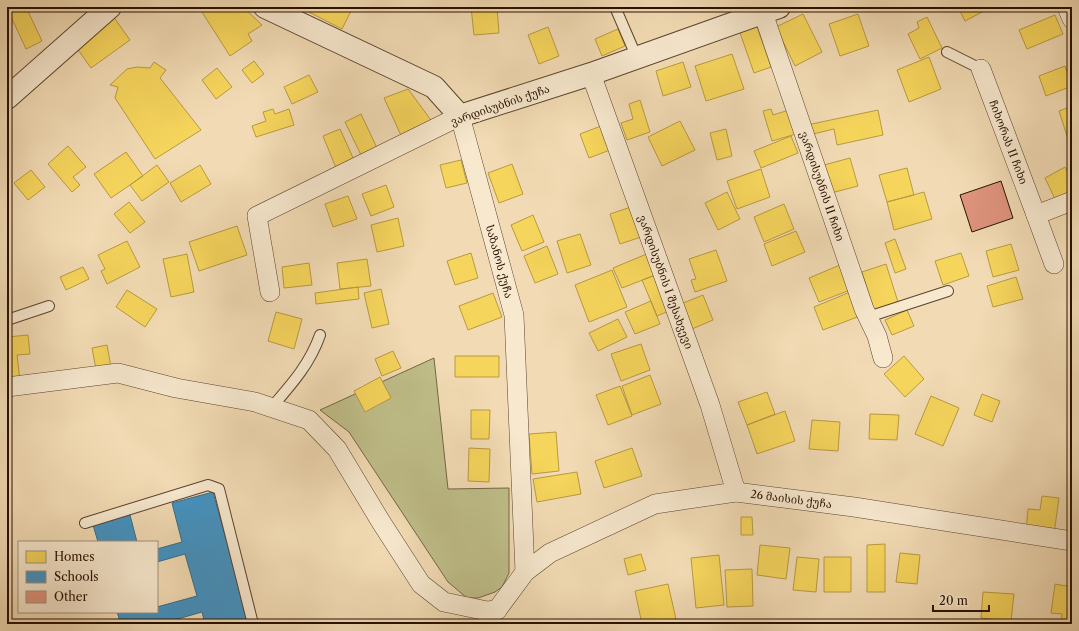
<svg xmlns="http://www.w3.org/2000/svg" width="1079" height="631" font-family="'Libre Caslon Text','Noto Serif Georgian',serif">
<style>
.green{fill:#bfbe89;stroke:#746744}
.homes{fill:#f6d55c;stroke:#b89a40}
.schools{fill:#4393c3;stroke:#3b6c88}
.building{fill:#df947e;stroke:#281000}
.lines{fill:none;stroke-linecap:round;stroke-linejoin:round}
.service-casing{stroke:#5a432d;stroke-width:12}
.minor-casing{stroke:#5a432d;stroke-width:20}
.tertiary-casing{stroke:#5a432d;stroke-width:24}
.service{stroke:#f7e8ce;stroke-width:10}
.minor{stroke:#f7e8ce;stroke-width:19}
.tertiary{stroke:#f7e8ce;stroke-width:22}
.labels{text-anchor:middle;stroke-width:4;stroke-linejoin:round;paint-order:stroke}
.street-label{font-size:11px;fill:#281000;stroke:#f7e8ce}
</style>
<rect width="100%" height="100%" fill="#f2dbb4"/>
<filter id="stains"><feTurbulence type="fractalNoise" baseFrequency=".005" numOctaves="4"/><feColorMatrix values="0 0 0 0 .2 0 0 0 0 .09 0 0 0 0 .02 0 0 0 .5 -.17"/></filter>
<radialGradient id="worn" r=".72"><stop offset=".6" stop-color="#630" stop-opacity="0"/><stop offset="1" stop-color="#630" stop-opacity=".3"/></radialGradient>
<path class="green" d="M434,358l14,131 61,-1v85l-7,14 -7,5 -17,6h-11l-19,-16 -99,-150 -29,-22z"/>
<path class="homes" d="M15,7h11l16,34 -16,8 -18,-39z
M209,7h34l19,18 -14,9 4,7 -22,15 -28,-44z
M307,7h46l-11,22 -37,-19z
M471,7h26l2,26 -25,2z
M958,7h24l2,4 -19,10z
M803,14l19,38 -27,14 -19,-39z
M858,14l11,32 -29,10 -11,-32z
M1055,15l8,19 -36,15 -8,-19z
M113,16l17,24 -39,28 -17,-24z
M927,17l15,31 -22,11 -12,-25 11,-6 -2,-6z
M756,24l15,43 -17,6 -15,-43z
M548,27l11,29 -20,8 -11,-29z
M618,29l7,17 -23,10 -7,-17z
M7,33l4,19 -4,1z
M732,54l12,35 -38,12 -11,-35z
M929,57l12,32 -32,13 -12,-32z
M254,61l10,13 -12,9 -10,-13z
M154,62l12,8 -6,8 41,52 -46,29 -40,-61 3,-11 -8,-2 17,-16 10,-2 13,1z
M683,62l8,25 -28,9 -7,-25z
M1065,66l7,20 -26,10 -7,-20z
M217,68l15,19 -16,12 -14,-19z
M309,75l9,17 -26,12 -8,-17z
M408,89l28,38 -32,15 -20,-44z
M640,100l10,32 -23,8 -6,-17 12,-4 -4,-15z
M1072,106v31l-4,2 -9,-28z
M273,109l2,5 14,-5 5,16 -38,12 -4,-11 14,-5 -3,-9z
M771,109l2,6 16,-5 7,24 -24,7 -9,-30z
M878,110l5,25 -46,10 -3,-16 -25,6 -2,-10z
M361,114l16,34 -16,7 -16,-33z
M680,121l15,29 -33,16 -14,-29z
M601,126l9,24 -21,8 -9,-24z
M340,129l14,31 -18,8 -13,-32z
M726,129l6,27 -15,4 -7,-27z
M791,136l7,17 -37,15 -7,-17z
M68,146l18,21 -13,10 7,8 -8,7 -24,-28z
M126,152l17,24 -32,22 -17,-24z
M850,158l8,28 -27,7 -7,-28z
M461,160l6,23 -21,5 -6,-23z
M512,164l11,30 -24,9 -11,-30z
M157,165l12,17 -27,19 -12,-16z
M200,165l11,19 -30,18 -11,-19z
M1065,167l7,14v14l-15,8 -12,-25z
M907,168l7,27 -27,7 -8,-27z
M761,169l9,28 -33,12 -10,-28z
M31,170l14,17 -17,13 -14,-17z
M7,183l5,14 -5,2z
M386,185l8,22 -23,9 -9,-22z
M727,192l13,27 -22,11 -13,-27z
M924,192l8,27 -38,11 -7,-28z
M348,196l9,23 -24,8 -8,-23z
M129,202l16,20 -15,11 -16,-19z
M784,204l10,25 -30,13 -10,-25z
M634,206l10,30 -24,8 -10,-30z
M533,215l11,27 -22,9 -11,-26z
M398,218l6,28 -27,6 -6,-27z
M237,226l10,29 -48,16 -10,-29z
M796,231l9,21 -33,14 -8,-22z
M580,234l11,31 -24,8 -10,-32z
M895,239l11,30 -11,4 -10,-30z
M127,241l13,26 -33,17 -6,-13 4,-2 -7,-14z
M1011,244l8,26 -26,7 -7,-26z
M547,246l11,28 -23,9 -11,-27z
M716,250l11,31 -32,11 -4,-12 5,-1 -7,-20z
M471,253l7,25 -23,7 -8,-24z
M649,253l9,21 -36,14 -9,-20z
M961,253l8,23 -26,9 -8,-24z
M187,254l7,38 -23,5 -8,-38z
M367,259l4,27 -31,3 -3,-26z
M309,263l3,22 -28,3 -2,-21z
M886,264l12,38 -24,8 -12,-38z
M840,265l10,25 -31,12 -10,-24z
M83,267l6,12 -23,11 -6,-13z
M612,270l15,37 -38,15 -14,-37z
M658,274l15,35 -16,7 -15,-36z
M1016,277l7,22 -30,8 -6,-21z
M358,287l1,12 -43,5 -1,-11z
M381,289l8,35 -17,4 -8,-35z
M127,290l30,19 -12,18 -29,-20z
M850,292l10,24 -37,14 -9,-23z
M493,293l9,24 -34,13 -9,-24z
M703,295l10,25 -21,9 -11,-25z
M651,301l9,23 -25,10 -10,-22z
M907,310l7,16 -22,9 -7,-15z
M276,312l26,7 -8,30 -26,-8z
M618,319l9,18 -29,14 -9,-18z
M28,335l2,19 -13,1 3,25 -13,1v-44z
M641,344l9,26 -29,11 -10,-27z
M107,345l4,22 -15,2 -4,-21z
M393,351l8,17 -19,8 -7,-17z
M455,356h44v21h-44z
M904,356l20,23 -19,18 -21,-23z
M650,375l11,29 -29,11 -10,-29z
M380,377l11,21 -26,14 -11,-21z
M620,386l12,30 -24,9 -12,-30z
M767,392l8,22 -28,11 -9,-23z
M982,394l18,7 -8,21 -18,-7z
M931,396l28,12 -16,38 -28,-12z
M471,410h19l-1,29h-18z
M785,411l10,30 -38,13 -10,-29z
M870,414l29,1 -2,25 -28,-1z
M812,420l28,2 -2,29 -29,-2z
M556,432l3,39 -27,3 -3,-40z
M469,448l21,1 -1,33 -21,-1z
M632,448l10,28 -38,12 -9,-27z
M577,472l4,22 -44,8 -4,-23z
M1042,496l17,2 -5,36 -28,-3 2,-22 12,1z
M741,517h11l1,18h-12z
M885,544v48h-18v-47z
M760,545l30,3 -4,31 -29,-4z
M900,553l20,2 -3,29 -21,-2z
M641,554l5,16 -18,5 -4,-16z
M719,555l5,50 -28,3 -5,-50z
M797,557l22,2 -3,33 -23,-2z
M824,557h27v35h-27z
M752,569l1,37 -26,1 -2,-37z
M668,584l8,35 -19,5h-15l-7,-33z
M1055,584l17,3v37h-11l1,-10 -11,-1z
M983,592l31,2 -3,27 -30,-3z"/>
<path class="schools" d="M7,406h2l1,25h-3z
M213,492l36,132h-44l-3,-12 -42,12h-39l-4,-12h40v-5l40,-11 -12,-42 -28,8v-13l25,-7 -10,-39z
M130,515l7,27h-39l-5,-17z"/>
<path class="building" d="M1001,181l12,37 -41,14 -12,-37z"/>
<g class="lines">
<defs>
<path id="service" d="M615,7l22,51
M947,52l34,17
M868,317l80,-26
M7,320l42,-14
M271,408c20,-23 39,-44 49,-73
M85,523l123,-38 11,4 34,135"/>
<g id="minor">
<path d="M1067,7l5,12"/>
<path id="s1" d="M763,13l101,296 13,27 6,22"/>
<path id="s2" d="M981,69l55,146 18,49"/>
<path id="s3" d="M591,74l119,331 26,87"/>
<path d="M1036,215l36,-14"/>
<path id="s4" d="M270,292l-13,-76 203,-100 54,199 11,257"/>
<path d="M7,387l111,-14 58,15 79,14 54,18 28,29 44,73 40,62 23,18 43,9 10,-1"/>
<path id="s5" d="M497,610l28,-38 25,-19 105,-49 81,-12 118,15 218,34"/>
</g>
<path id="tertiary" d="M265,7l169,80 26,29 131,-42 188,-67
M7,98l103,-91"/>
</defs>
<use href="#service" class="service-casing"/>
<use href="#minor" class="minor-casing"/>
<use href="#tertiary" class="tertiary-casing"/>
<use href="#service" class="service"/>
<use href="#minor" class="minor"/>
<use href="#tertiary" class="tertiary"/>
</g>
<g class="labels">
<g class="street-label">
<text transform="translate(500 105) rotate(-19)" y="4">ვარდისუბნის ქუჩა</text>
<text dy="4" stroke="none"><textPath href="#s2" startOffset="78">ჩიხორას II ჩიხი</textPath></text>
<text dy="4" stroke="none"><textPath href="#s1" startOffset="183">ვარდისუბნის II ჩიხი</textPath></text>
<text dy="4" stroke="none"><textPath href="#s4" startOffset="454">საზანოს ქუჩა</textPath></text>
<text dy="4" stroke="none"><textPath href="#s3" startOffset="221">ვარდისუბნის I შესახვევი</textPath></text>
<text dy="4" stroke="none"><textPath href="#s5" startOffset="332">26 მაისის ქუჩა</textPath></text>
</g>
</g>
<rect width="1079" height="631" fill="none" stroke="#f2dbb4" stroke-width="24"/>
<rect x="8" y="8" width="1063" height="615" fill="none" stroke="#281000" stroke-width="2"/>
<rect x="12" y="12" width="1055" height="607" fill="none" stroke="#281000"/>
<rect x="18" y="541" width="140" height="72" fill="#f7e8ce" stroke="#a4927c"/>
<rect x="26" y="551" width="20" height="12" fill="#f6d55c" stroke="#a4927c"/>
<text x="54" y="561" font-size="12" fill="#281000">Homes</text>
<rect x="26" y="571" width="20" height="12" fill="#4393c3" stroke="#a4927c"/>
<text x="54" y="581" font-size="12" fill="#281000">Schools</text>
<rect x="26" y="591" width="20" height="12" fill="#df947e" stroke="#a4927c"/>
<text x="54" y="601" font-size="12" fill="#281000">Other</text>
<path d="M933 605v6h56v-6" fill="none" stroke="#281000" stroke-width="2"/>
<text x="939" y="605" font-size="12" fill="#281000" stroke="#f7e8ce" stroke-width="3" paint-order="stroke">20 m</text>
<rect width="100%" height="100%" filter="url(#stains)"/>
<rect width="100%" height="100%" fill="url(#worn)"/>
</svg>
